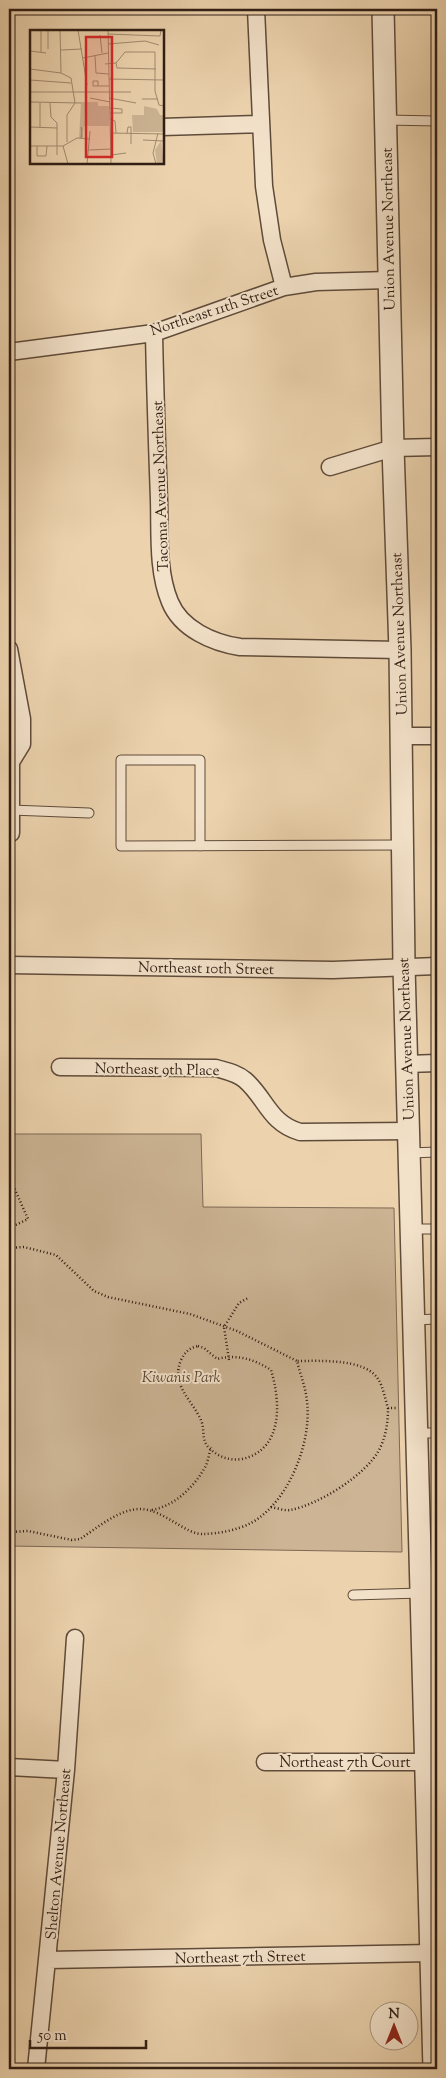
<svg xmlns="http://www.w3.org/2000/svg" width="446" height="2078" font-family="'Sorts Mill Goudy',serif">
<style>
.green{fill:#ccb494;stroke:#7e6954}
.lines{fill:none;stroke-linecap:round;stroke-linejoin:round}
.service-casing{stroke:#5f4b3a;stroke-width:11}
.minor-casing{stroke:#5f4b3a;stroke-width:19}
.tertiary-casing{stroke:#5f4b3a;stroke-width:24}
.path{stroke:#301e14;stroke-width:2.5;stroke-dasharray:1 2.5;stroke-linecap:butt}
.service{stroke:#f3e2ca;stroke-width:9}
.minor{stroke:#f3e2ca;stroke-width:16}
.tertiary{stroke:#f3e2ca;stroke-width:21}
.labels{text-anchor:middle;stroke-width:4;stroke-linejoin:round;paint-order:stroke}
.street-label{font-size:15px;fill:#301e14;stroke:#f3e2ca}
.park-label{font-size:15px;font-style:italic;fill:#574434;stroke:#f3e2ca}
.inset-road{fill:none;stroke:#a18b70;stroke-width:1}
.view{fill:#d62828;fill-opacity:0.15;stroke:#d62828;stroke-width:2.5}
.inset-edge{fill:none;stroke:#301e14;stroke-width:2.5}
</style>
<rect width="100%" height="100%" fill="#ecd3ae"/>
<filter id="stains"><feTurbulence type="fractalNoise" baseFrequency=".004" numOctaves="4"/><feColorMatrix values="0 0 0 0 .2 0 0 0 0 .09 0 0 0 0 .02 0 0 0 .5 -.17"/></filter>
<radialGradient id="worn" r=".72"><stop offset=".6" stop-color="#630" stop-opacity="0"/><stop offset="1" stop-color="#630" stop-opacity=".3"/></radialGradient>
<path class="green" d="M9,1134h192l2,73 191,1 8,344 -393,-6z"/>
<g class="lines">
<defs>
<path id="service" d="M386,120l51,1
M11,810l78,3
M200,846v-86h-79v86l281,-1
M410,1153l27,-1
M412,1229h25
M414,1320l23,-1
M418,1433h19
M353,1595l68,-2"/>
<path id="minor" d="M256,9l8,177 8,54 12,47
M162,127l98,-3
M154,333c1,55 3,111 5,167 1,33 -2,71 11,102 11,27 43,41 70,45l160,3
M9,352l145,-19 130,-46 32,-5 73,-2
M330,467l63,-19 44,-1
M9,649l13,70v25l-11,18v71
M401,736h36
M9,965l324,5 104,-4
M407,1064l30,-1
M60,1067l156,1c10,3 21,5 29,12 21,18 24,43 55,52l109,-1
M265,1762h160
M9,1767l57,3
M47,1960l385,-7
M36,2069l30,-299 9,-132"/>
<path id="tertiary" d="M383,9l10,439 7,202 4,316 30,1103"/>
</defs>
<use href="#service" class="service-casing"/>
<use href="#minor" class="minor-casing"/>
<use href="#tertiary" class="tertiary-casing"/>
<path class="path" d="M9,1176l19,43 -19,9
M9,1248l15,-1 32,8 38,36 14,6 82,17 47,17 60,30
M198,1346l6,2 13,11c20,-5 37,0 54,11 10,33 12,80 -29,89 -12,2 -23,-2 -32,-10 -10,-9 -4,-20 -10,-31 -10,-20 -29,-34 -19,-58 4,-8 8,-12 17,-14z
M229,1360l-5,-33 15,-24 9,-5
M271,1507c6,1 13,4 19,3 28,-5 76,-35 89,-60 7,-13 9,-28 9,-42
M152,1510c22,-4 41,-22 52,-41 4,-6 5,-15 7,-22
M9,1532l19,-1 44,9 8,-1c17,-11 39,-30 60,-30 23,0 46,26 63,25 14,0 35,-4 48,-11 37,-20 61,-80 56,-121 -1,-14 -7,-28 -10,-41 22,0 68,-3 81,18 5,7 7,20 10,29h10"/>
<use href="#service" class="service"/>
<use href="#minor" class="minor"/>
<use href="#tertiary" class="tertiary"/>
</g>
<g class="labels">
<g class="street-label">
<text transform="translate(388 229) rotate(-91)" y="5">Union Avenue Northeast</text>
<text transform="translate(214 310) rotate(-18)" y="5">Northeast 11th Street</text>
<text transform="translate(160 486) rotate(-92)" y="5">Tacoma Avenue Northeast</text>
<text transform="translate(399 634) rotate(-92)" y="5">Union Avenue Northeast</text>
<text transform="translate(206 968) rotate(1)" y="5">Northeast 10th Street</text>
<text transform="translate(406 1039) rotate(-92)" y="5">Union Avenue Northeast</text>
<text transform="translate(157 1069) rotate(1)" y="5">Northeast 9th Place</text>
<text x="345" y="1767">Northeast 7th Court</text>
<text transform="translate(58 1854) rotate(-85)" y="5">Shelton Avenue Northeast</text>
<text transform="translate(240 1957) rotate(-1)" y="5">Northeast 7th Street</text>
</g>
<g class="park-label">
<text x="181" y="1382">Kiwanis Park</text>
</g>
</g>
<g transform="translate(30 30)">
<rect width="134" height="134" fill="#ecd3ae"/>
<path d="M51,72h17v4h11v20h-25l-1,12h-4zM114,76l13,3 3,6h3l1,17h-31l-1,-17h12zM131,111l3,23h-7l-2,-14z" fill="#ccb494"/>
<path class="inset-road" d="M11,0v22M18,0v19M30,0l1,43 10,5 4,25 -8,12v27M48,0l9,55M78,0l3,134M78,4l52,2 1,-6M70,5l2,18M78,14l37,-3 14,4M31,20l21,-1M0,21l16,2M65,26l1,17 13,1M53,28l25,-5M86,33l1,5 39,1M75,34l11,-1 9,-11h30v39l4,14 5,1M0,39l31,4M79,49l55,1M0,50l41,3M68,56v-5h-5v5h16M0,62h101M60,68l20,4M79,68l27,5M112,69h16M0,72l51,1M10,73v24M20,73l1,14 6,6v32M80,78l12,1v4h-12M80,89l5,2 1,12M0,97l27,1M80,103l54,1M97,103l1,-6h3v17M51,108l1,-10 -1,-1 1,10M113,110l21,1M0,116h33l14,-8 13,1M7,116v10h9l1,-10M33,116l5,18M59,120l22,-1M81,125l15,-2M57,134l3,-33M126,134l-3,-11 5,-20"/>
<path class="view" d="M56,7h26v120h-26z"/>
<rect width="134" height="134" class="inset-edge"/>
</g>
<rect width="446" height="2078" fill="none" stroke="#ecd3ae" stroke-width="30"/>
<rect x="10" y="10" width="426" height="2058" fill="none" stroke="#301e14" stroke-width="2.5"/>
<rect x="15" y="15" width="416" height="2048" fill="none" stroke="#301e14"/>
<g transform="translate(394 2026)"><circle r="24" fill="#f3e2ca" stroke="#a59481"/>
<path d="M0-4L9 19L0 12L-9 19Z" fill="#8f2418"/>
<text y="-8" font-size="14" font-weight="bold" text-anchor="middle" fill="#301e14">N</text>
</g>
<path d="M30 2040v8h116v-8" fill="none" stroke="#301e14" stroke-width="2.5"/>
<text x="38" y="2040" font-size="15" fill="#301e14" stroke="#f3e2ca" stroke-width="4" paint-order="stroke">50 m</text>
<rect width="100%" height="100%" filter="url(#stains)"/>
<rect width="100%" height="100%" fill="url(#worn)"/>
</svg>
